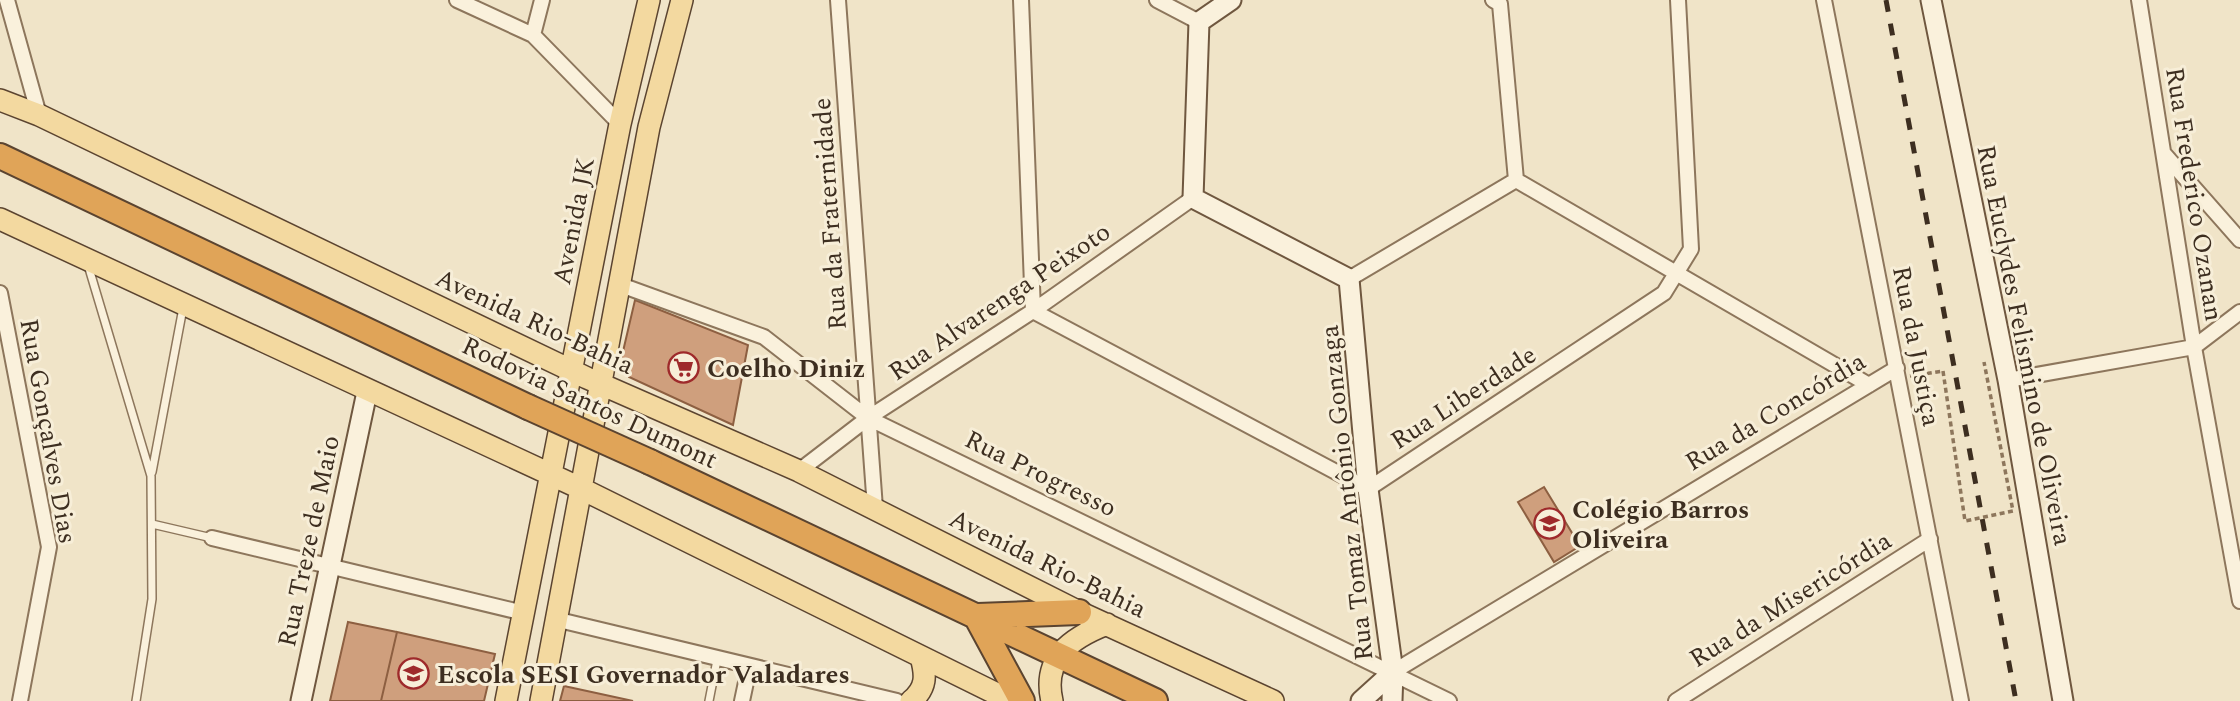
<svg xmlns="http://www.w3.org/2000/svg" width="2240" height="701" font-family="Spectral,serif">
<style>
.building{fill:#cf9f7d;stroke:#8d5f41;stroke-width:2}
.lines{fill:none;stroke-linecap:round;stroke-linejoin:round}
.lane-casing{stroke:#8d765c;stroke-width:10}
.street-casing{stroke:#8d765c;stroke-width:18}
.secondary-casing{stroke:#6f573f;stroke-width:23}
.primary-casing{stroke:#5b4430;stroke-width:24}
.highway-casing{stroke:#5b4430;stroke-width:28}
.path{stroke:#8d765c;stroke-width:3.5;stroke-dasharray:5 3.5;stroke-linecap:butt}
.lane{stroke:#faf1dc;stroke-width:7}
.street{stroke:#faf1dc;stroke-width:14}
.secondary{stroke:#faf1dc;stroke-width:19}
.primary{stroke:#f3d9a0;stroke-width:21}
.highway{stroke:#e0a458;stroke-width:24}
.rail{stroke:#3d2e20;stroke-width:5;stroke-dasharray:12 12;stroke-linecap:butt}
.highway-bridge-casing{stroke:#5b4430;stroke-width:28;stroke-linecap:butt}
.path-bridge{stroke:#8d765c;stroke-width:3.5;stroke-dasharray:5 3.5;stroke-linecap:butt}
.highway-bridge{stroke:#e0a458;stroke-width:24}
.labels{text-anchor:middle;stroke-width:6;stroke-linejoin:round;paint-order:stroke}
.street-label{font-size:26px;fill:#3d2e20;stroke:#f7eed8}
.poi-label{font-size:26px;font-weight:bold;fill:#3d2e20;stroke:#f7eed8;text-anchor:start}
</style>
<rect width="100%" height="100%" fill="#f0e4c8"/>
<path class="building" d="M635,300l113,45 -15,80 -104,-48 -8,-17z
M1544,487l36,59 -26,16 -36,-60z
M348,622l49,10 -16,69h-51z
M397,632l98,22 -11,47h-103z
M564,686l69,15h-73z"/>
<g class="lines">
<defs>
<path id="lane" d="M88,265l63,211 1,123 -16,102
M152,472l31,-164
M152,524l60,14
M709,701l8,-41"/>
<path id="street" d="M7,0l32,115
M457,0l76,35 87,89
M838,0l37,508
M1021,0l12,311 335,178 296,-196 27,-44 -13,-249
M1157,0l42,22
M1824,0l137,701
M2139,0l55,347 46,254
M533,35l9,-35
M2165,155l75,85
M1516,180l353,205
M1349,279l167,-99 -16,-176 -7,-4
M618,284l146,53 104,81 581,283
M0,293l49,254 -29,154
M2008,380l186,-33 46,-35
M799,471l69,-53 165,-107 160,-113
M212,538l312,75
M559,620l338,81
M1393,672l504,-304
M742,701l7,-33
M1676,701l254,-162"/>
<path id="secondary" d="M1231,0l-32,22 -6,176 156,81 19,210 25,183 -1,29
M1931,0l77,380 55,321
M301,701l66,-309
M1361,701l32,-29"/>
<path id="primary" d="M0,100l39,15 548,263 212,93 280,141 194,89
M0,219l582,270 429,212
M506,701l114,-577 29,-124
M541,701l108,-574 33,-127
M911,701c16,-13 15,-26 10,-44
M1052,701c-10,-43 19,-63 55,-77"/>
<path id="highway" d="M0,156l528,251
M650,462l505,239
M976,616l46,85
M978,616l101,-4"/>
</defs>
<use href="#lane" class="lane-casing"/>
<use href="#street" class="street-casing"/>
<use href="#secondary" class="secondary-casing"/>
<use href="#primary" class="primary-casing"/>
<use href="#highway" class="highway-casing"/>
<path class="path" d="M1910,376l33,-5"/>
<use href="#lane" class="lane"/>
<use href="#street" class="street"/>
<use href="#secondary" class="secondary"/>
<use href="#primary" class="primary"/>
<use href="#highway" class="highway"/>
<path class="rail" d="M1886,0l130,701"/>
<defs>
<path id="highway-bridge" d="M528,407l122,55"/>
</defs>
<use href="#highway-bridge" class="highway-bridge-casing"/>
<path class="path-bridge" d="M1943,371l22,150 48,-10 -29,-149"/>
<use href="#highway-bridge" class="highway-bridge"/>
</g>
<defs>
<symbol id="supermarket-ring" viewBox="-11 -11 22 22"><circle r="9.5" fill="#f7eed8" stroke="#9e2a2b" stroke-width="1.5"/><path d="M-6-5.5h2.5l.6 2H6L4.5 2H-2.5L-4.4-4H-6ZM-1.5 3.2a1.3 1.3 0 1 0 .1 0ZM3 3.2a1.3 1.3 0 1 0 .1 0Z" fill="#9e2a2b"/></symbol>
<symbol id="school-ring" viewBox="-11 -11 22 22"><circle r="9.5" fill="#f7eed8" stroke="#9e2a2b" stroke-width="1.5"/><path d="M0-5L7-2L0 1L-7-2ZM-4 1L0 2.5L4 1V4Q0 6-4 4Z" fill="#9e2a2b"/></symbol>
</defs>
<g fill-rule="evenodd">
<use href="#supermarket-ring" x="666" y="350" width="35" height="35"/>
<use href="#school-ring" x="1532" y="506" width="35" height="35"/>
<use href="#school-ring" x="396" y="656" width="35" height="35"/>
</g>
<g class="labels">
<g class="street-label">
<text transform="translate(2195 194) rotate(81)" y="9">Rua Frederico Ozanan</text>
<text transform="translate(829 214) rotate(-94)" y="9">Rua da Fraternidade</text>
<text transform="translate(573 221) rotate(-79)" y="9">Avenida JK</text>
<text transform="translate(999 301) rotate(-34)" y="9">Rua Alvarenga Peixoto</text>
<text transform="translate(535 321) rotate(25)" y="9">Avenida Rio-Bahia</text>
<text transform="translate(2025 345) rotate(79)" y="9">Rua Euclydes Felismino de Oliveira</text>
<text transform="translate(1917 346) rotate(79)" y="9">Rua da Justiça</text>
<text transform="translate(1463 397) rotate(-33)" y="9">Rua Liberdade</text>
<text transform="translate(590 402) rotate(25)" y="9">Rodovia Santos Dumont</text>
<text transform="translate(1775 411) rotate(-31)" y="9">Rua da Concórdia</text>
<text transform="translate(49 431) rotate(80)" y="9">Rua Gonçalves Dias</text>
<text transform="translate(1041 473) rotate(26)" y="9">Rua Progresso</text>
<text transform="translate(1346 493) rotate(-96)" y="9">Rua Tomaz Antônio Gonzaga</text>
<text transform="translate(308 541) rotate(-78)" y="9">Rua Treze de Maio</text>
<text transform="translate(1048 563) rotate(26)" y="9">Avenida Rio-Bahia</text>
<text transform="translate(1790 599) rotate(-32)" y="9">Rua da Misericórdia</text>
</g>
<g class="poi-label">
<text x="707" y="377">Coelho Diniz</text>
<text x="1572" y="518">Colégio Barros<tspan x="1572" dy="30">Oliveira</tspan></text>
<text x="437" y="683">Escola SESI Governador Valadares</text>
</g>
</g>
</svg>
